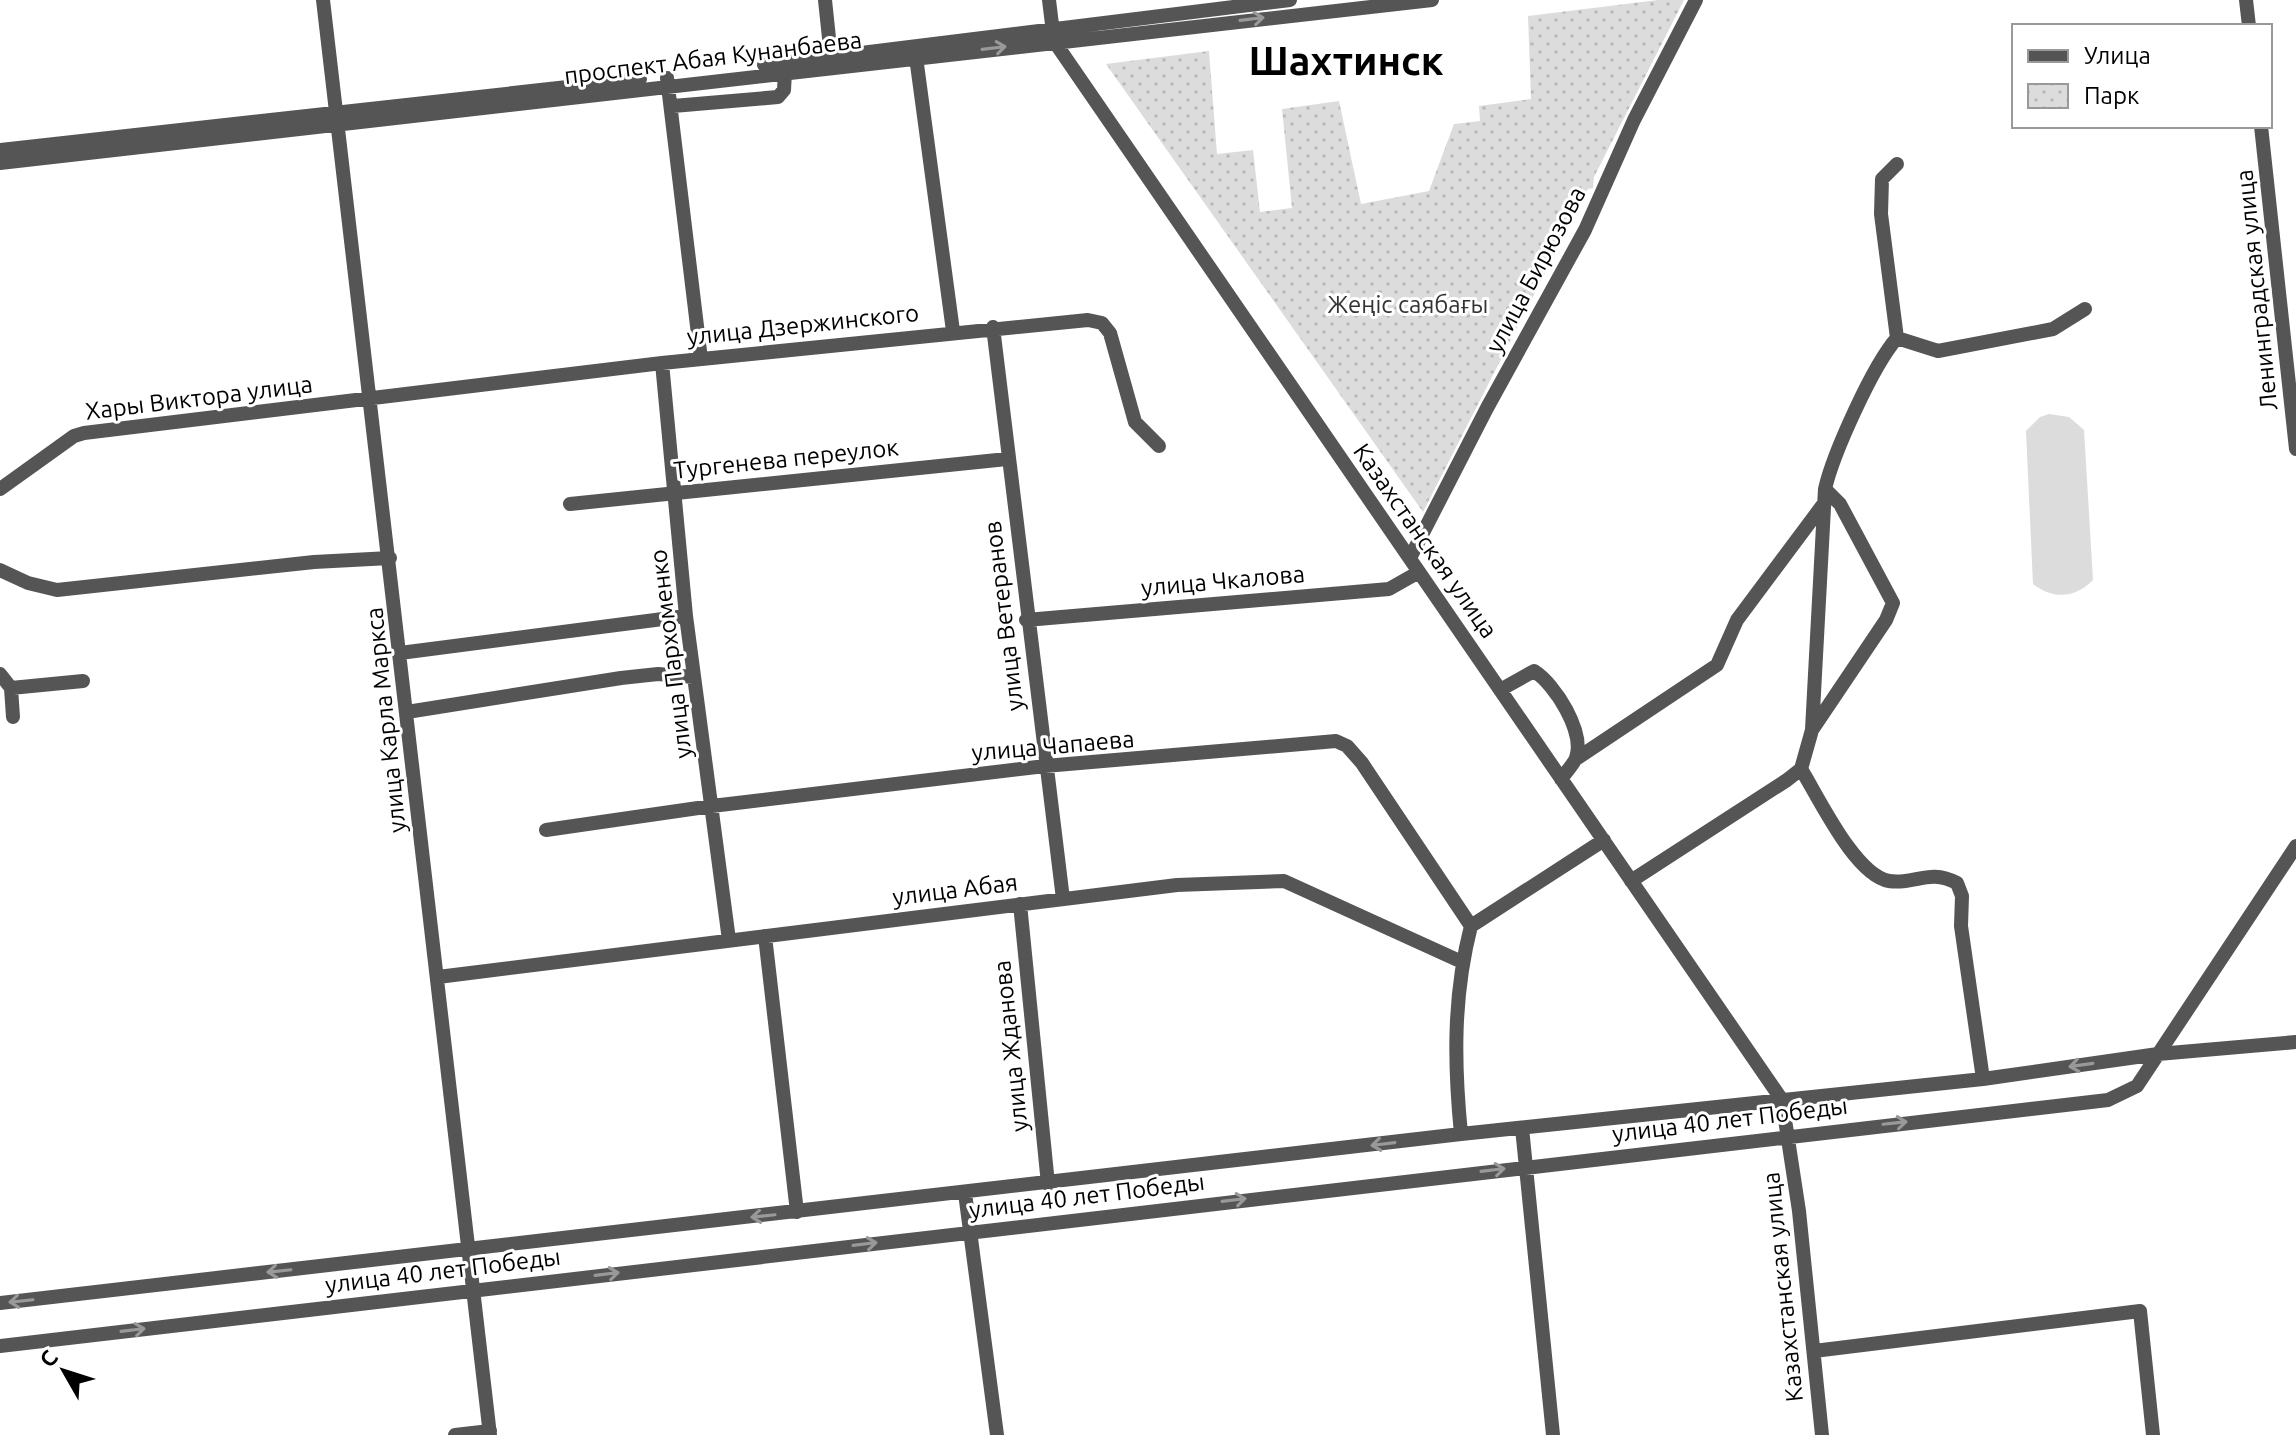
<svg xmlns="http://www.w3.org/2000/svg" width="2296" height="1435" font-family="Ubuntu,sans-serif">
<style>
.grass{fill:#dcdcdc}
.park{fill:url(#park-dots)}
.lines{fill:none;stroke-linecap:round;stroke-linejoin:round}
.minor{stroke:#555;stroke-width:14}
.oneway{stroke:#999}
.labels{text-anchor:middle;stroke-width:6;stroke-linejoin:round;paint-order:stroke}
.street-label{font-size:24px;fill:#000;stroke:#fff}
.park-label{font-size:24px;fill:#333;stroke:#fff}
.town-label{font-size:40px;font-weight:bold;fill:#000;stroke:#fff}
</style>
<defs>
<pattern id="park-dots" width="8" height="8" patternUnits="userSpaceOnUse" patternTransform="scale(2)"><rect width="8" height="8" fill="#dcdcdc"/><path d="M2 2h.1M6 6h.1" fill="none" stroke="#bbb" stroke-width="1.8" stroke-linecap="round"/></pattern>
</defs>
<rect width="100%" height="100%" fill="#fff"/>
<path class="grass" d="M2049,414l20,3 15,13 9,150c-18,18 -39,20 -60,4l-7,-153 14,-14z"/>
<path class="park" d="M1658,0h26l-90,177 -1,11 -5,1 -165,323 -317,-448 103,-13 8,103 36,-4 7,62 32,-4 -10,-99 57,-8 22,103 68,-13 25,-67 26,-3 -1,-15 52,-7 -3,-83z"/>
<g class="lines">
<path class="minor" d="M323,0l167,1435
M825,0l6,57
M1049,0l5,41 728,1059 17,111 23,224
M2246,0l3,26
M916,57l37,274
M764,65l526,-65
M667,78l34,281
M673,106l105,-9 6,-7 1,-18
M2261,126l35,323
M0,150l640,-71
M0,163l1432,-163
M993,327l70,572
M1897,338l41,13 115,-22 32,-20
M662,363l24,253 43,324
M0,489l74,-53 10,-3 578,-70 426,-43 14,3 8,10 25,89 24,24
M570,504l437,-45
M1410,558l77,-150 98,-178 49,-110 62,-120
M0,570l28,13 29,7 257,-28 76,-4
M1026,620l363,-31 30,-17
M400,653l286,-37
M0,674l11,14 2,29
M11,688l72,-7
M1500,690l34,-19c21,13 51,61 42,87 -3,7 -10,14 -15,21
M407,712l214,-34 37,-4 35,3
M1812,730l74,-110 7,-17 -53,-99 -15,-15
M1576,759l141,-94 20,-45 85,-114
M1801,769c18,29 54,106 88,112 26,4 40,-13 68,2l5,13 -1,30 22,153
M546,830l166,-24 333,-40 291,-25 11,5 15,17 109,163
M1631,881l156,-101 14,-11 11,-39 13,-241c8,-35 48,-124 72,-151l-16,-124 1,-35 15,-15
M1020,904l28,280
M765,936l32,276
M438,977l739,-92 107,-4 178,81
M1522,1128l31,307
M1461,1134c-7,-71 -8,-138 10,-208l133,-86
M965,1193l32,242
M0,1303l1461,-169 522,-55 175,-25 138,-12
M0,1346l2108,-246 29,-14 159,-240
M1814,1351l326,-40 13,124
M455,1435l35,-4"/>
</g>
<defs><path id="oneway-shaft" d="M-6 0H5M1.5-3L5.5 0L1.5 3" fill="none" stroke-width="1.6" stroke-linecap="round" stroke-linejoin="round" transform="scale(2)"/></defs>
<g class="oneway">
<use href="#oneway-shaft" transform="translate(1252 19) rotate(-7)"/>
<use href="#oneway-shaft" transform="translate(994 48) rotate(-7)"/>
<use href="#oneway-shaft" transform="translate(2081 1065) rotate(172)"/>
<use href="#oneway-shaft" transform="translate(1895 1123) rotate(-6)"/>
<use href="#oneway-shaft" transform="translate(1383 1144) rotate(173)"/>
<use href="#oneway-shaft" transform="translate(1493 1170) rotate(-7)"/>
<use href="#oneway-shaft" transform="translate(1234 1200) rotate(-7)"/>
<use href="#oneway-shaft" transform="translate(763 1216) rotate(174)"/>
<use href="#oneway-shaft" transform="translate(865 1244) rotate(-7)"/>
<use href="#oneway-shaft" transform="translate(279 1271) rotate(174)"/>
<use href="#oneway-shaft" transform="translate(607 1274) rotate(-7)"/>
<use href="#oneway-shaft" transform="translate(21 1301) rotate(174)"/>
<use href="#oneway-shaft" transform="translate(133 1330) rotate(-7)"/>
</g>
<g class="labels">
<g class="street-label">
<text transform="translate(713 58) rotate(-7)" y="8">проспект Абая Кунанбаева</text>
<text transform="translate(1536 270) rotate(-62)" y="8">улица Бирюзова</text>
<text transform="translate(2257 290) rotate(-96)" y="8">Ленинградская улица</text>
<text transform="translate(803 325) rotate(-6)" y="8">улица Дзержинского</text>
<text transform="translate(199 398) rotate(-7)" y="8">Хары Виктора улица</text>
<text transform="translate(786 459) rotate(-6)" y="8">Тургенева переулок</text>
<text transform="translate(1425 541) rotate(55)" y="8">Казахстанская улица</text>
<text transform="translate(1223 581) rotate(-5)" y="8">улица Чкалова</text>
<text transform="translate(1004 616) rotate(-97)" y="8">улица Ветеранов</text>
<text transform="translate(671 654) rotate(-97)" y="8">улица Пархоменко</text>
<text transform="translate(386 720) rotate(-96)" y="8">улица Карла Маркса</text>
<text transform="translate(1053 746) rotate(-5)" y="8">улица Чапаева</text>
<text transform="translate(955 890) rotate(-7)" y="8">улица Абая</text>
<text transform="translate(1011 1046) rotate(-96)" y="8">улица Жданова</text>
<text transform="translate(1730 1120) rotate(-7)" y="8">улица 40 лет Победы</text>
<text transform="translate(1087 1196) rotate(-7)" y="8">улица 40 лет Победы</text>
<text transform="translate(443 1271) rotate(-7)" y="8">улица 40 лет Победы</text>
<text transform="translate(1783 1287) rotate(-96)" y="8">Казахстанская улица</text>
</g>
<g class="park-label">
<text x="1408" y="313">Жеңіс саябағы</text>
</g>
<g class="town-label">
<text x="1346" y="75">Шахтинск</text>
</g>
</g>
<rect x="2012" y="24" width="260" height="104" fill="#ffffff" stroke="#999999" stroke-width="2"/>
<rect x="2028" y="50" width="40" height="12" fill="#555555" stroke="#999999" stroke-width="2"/>
<text x="2084" y="64" font-size="24" fill="#000000">Улица</text>
<rect x="2028" y="84" width="40" height="24" fill="url(#park-dots)" stroke="#999999" stroke-width="2"/>
<text x="2084" y="104" font-size="24" fill="#000000">Парк</text>
<g transform="translate(64 1371) rotate(309)" stroke="#ffffff" stroke-width="6" paint-order="stroke">
<path d="M0-6L14 30L0 20L-14 30Z" fill="#000000"/>
<text y="-12" font-size="22" font-weight="bold" text-anchor="middle" fill="#000000">С</text>
</g>
</svg>
